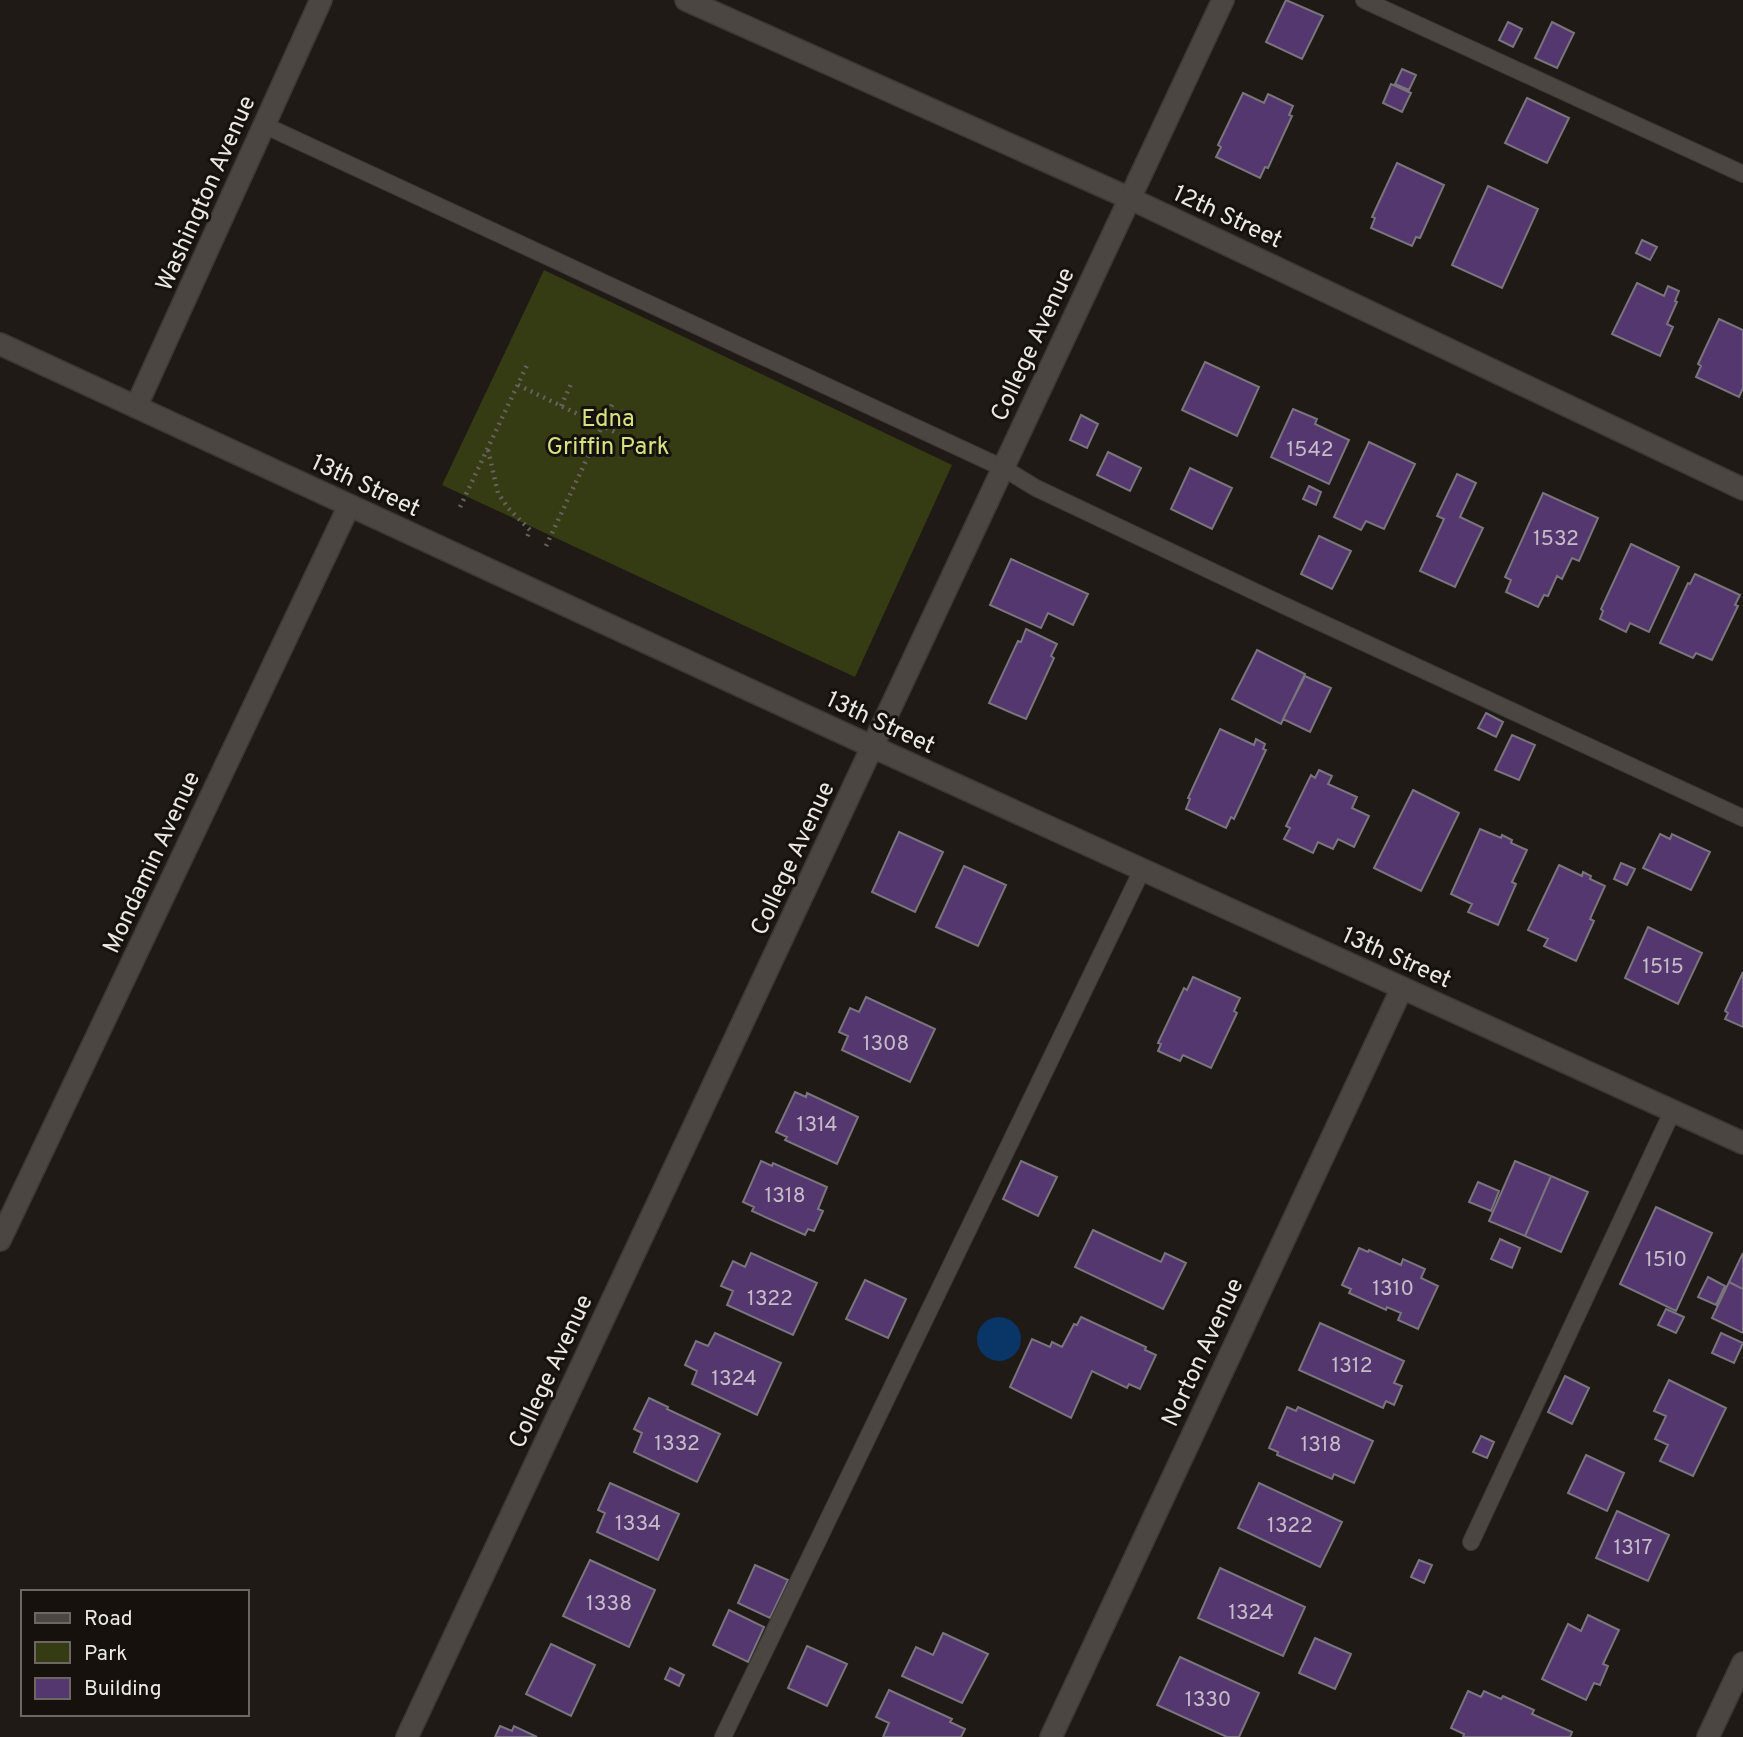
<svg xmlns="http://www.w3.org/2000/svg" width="1743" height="1737" font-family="Overpass,sans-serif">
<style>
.green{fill:#353b12}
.water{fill:#093666}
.building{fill:#55376f;stroke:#78757c;stroke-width:2}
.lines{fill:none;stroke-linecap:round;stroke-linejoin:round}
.lane-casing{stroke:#3b3835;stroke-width:18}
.street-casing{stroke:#3b3835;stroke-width:24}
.path{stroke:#66615d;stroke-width:4.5;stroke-dasharray:2 5;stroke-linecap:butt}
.lane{stroke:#4b4641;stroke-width:16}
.street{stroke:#4b4641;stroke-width:21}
.labels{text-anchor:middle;stroke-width:6;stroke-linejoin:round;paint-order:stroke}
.number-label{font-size:21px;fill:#c6bcc8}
.street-label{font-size:24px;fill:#ece9e5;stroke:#16110d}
.park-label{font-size:24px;fill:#d3e481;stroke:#16110d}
</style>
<rect width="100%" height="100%" fill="#1f1a16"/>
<path class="green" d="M544,270l408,195 -97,212 -413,-192z"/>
<path class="water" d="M977 1339a22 22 0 1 1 44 0a22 22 0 1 1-44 0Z"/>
<path class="building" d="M1286,0l37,16 -21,43 -36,-17z
M1508,22l14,7 -9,18 -14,-7z
M1552,22l22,11 -17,35 -22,-10z
M1402,69l14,6 -7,15 -14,-6z
M1391,84l20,9 -9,19 -19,-9z
M1243,93l21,10 4,-9 25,12 -4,9 3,1 -24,52 -3,-1 -5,11 -44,-21 5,-10 -3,-2z
M1527,98l42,20 -22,45 -42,-20z
M1397,163l47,22 -24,53 -4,-1 -4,9 -41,-18 4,-10 -3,-1z
M1488,186l50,23 -36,79 -50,-23z
M1642,240l15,7 -7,13 -14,-7z
M1637,283l27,13 4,-10 11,5 -4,10 2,1 -10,22 6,3 -13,29 -48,-22z
M1719,319l24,11v58l-4,9 -43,-20 5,-11 -3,-2z
M1205,362l54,25 -22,49 -55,-26z
M1293,409l24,10 -2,5 34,16 -20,44 -58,-27z
M1081,415l17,9 -11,24 -17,-8z
M1369,442l46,22 -31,65 -18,-8 -5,9 -27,-13z
M1108,452l33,16 -11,23 -33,-16z
M1190,468l42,20 -20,41 -41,-20z
M1457,474l19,9 -16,34 23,11 -28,59 -35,-16 24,-52 -7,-3z
M1309,486l12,6 -5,13 -13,-6z
M1543,493l55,25 -19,43 -7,-3 -10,21 -5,-3 -9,20 -4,-1 -6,12 -32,-15 5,-12 -6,-3z
M1319,536l32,15 -19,38 -31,-15z
M1631,544l48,23 -30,65 -19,-9 -4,9 -26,-13 3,-8 -2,-2z
M1011,559l77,35 -15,31 -25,-12 -7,15 -51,-23z
M1695,574l45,21 -5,10 3,1 -26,54 -16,-7 -3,5 -33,-15 28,-60 2,1z
M1026,629l31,15 -6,12 3,2 -28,61 -37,-16 29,-62 3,1z
M1257,650l48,24 -24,50 -49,-25z
M1305,676l26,12 -21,44 -27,-13z
M1486,713l17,9 -7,15 -18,-9z
M1220,729l34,16 2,-6 9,5 -2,5 3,1 -32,69 -3,-2 -5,11 -40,-19 4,-10 -2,-1z
M1512,735l23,10 -16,35 -24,-10z
M1319,770l13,6 -4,8 29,13 -5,11 17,8 -15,31 -16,-8 -5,10 -15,-7 -5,11 -29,-14 6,-11 -4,-2 25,-51 4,3z
M1413,790l46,23 -38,78 -47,-23z
M1480,829l21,9 1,-3 10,5 -1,3 16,7 -15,32 4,2 -18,41 -30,-13 4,-8 -21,-10z
M899,832l44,20 -28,60 -43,-20z
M1660,834l10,5 2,-5 38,18 -19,38 -48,-22z
M1621,863l14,6 -8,16 -13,-6z
M1559,865l23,11 1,-4 8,4 -1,3 15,7 -15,33 4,2 -18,40 -32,-15 4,-7 -20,-9z
M964,866l42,19 -28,61 -42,-19z
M1648,927l54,26 -24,51 -53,-26z
M1743,972v55l-18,-8 3,-6 -3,-2z
M1193,977l47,21 -6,13 3,2 -26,55 -28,-13 -3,6 -22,-10 3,-7 -3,-1 26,-55 3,2z
M866,997l69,32 -25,53 -68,-32 6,-14 -9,-4 11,-24 9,4z
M795,1092l11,5 1,-4 51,24 -21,47 -52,-24 2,-3 -11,-5z
M761,1161l11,5 1,-3 54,24 -9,22 5,2 -9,20 -6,-2 -3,6 -53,-24 2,-4 -11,-5z
M1021,1161l36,16 -19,39 -35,-17z
M1515,1161l36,15 -26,60 -36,-15z
M1551,1176l37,16 -27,60 -36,-16z
M1478,1182l21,9 -8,20 -22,-9z
M1656,1207l56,26 -36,78 -56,-27z
M1093,1230l68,32 4,-9 21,10 -23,46 -88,-42z
M1500,1239l20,9 -8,20 -21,-9z
M1359,1248l9,4 1,-2 32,15 2,-6 22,10 -4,9 17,8 -20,43 -20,-9 3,-7 -14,-6 -1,3 -37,-17 2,-4 -9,-4z
M751,1253l66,30 -24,52 -66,-30 6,-14 -12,-5 12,-25 12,6z
M1743,1253v36l-14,-7z
M1708,1277l17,9 -9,19 -18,-8z
M865,1280l41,19 -18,39 -42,-19z
M1729,1282l14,7v44l-31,-15z
M1666,1309l18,8 -8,16 -18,-8z
M1081,1317l65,30 -1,3 11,5 -16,34 -11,-5 -2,4 -35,-17 -21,47 -61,-31 22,-48 18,8 2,-5 10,5 12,-23 3,1z
M1320,1323l84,38 -10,22 8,3 -8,19 -8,-4 -3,7 -84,-38z
M715,1333l66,30 -24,52 -65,-31 5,-13 -12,-6 11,-24 12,5z
M1721,1333l22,10 -9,20 -22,-10z
M1565,1376l24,12 -17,36 -24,-12z
M1669,1380l57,28 -33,68 -33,-15 8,-16 -13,-6 11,-23 -12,-5z
M649,1398l19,9 -1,2 53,25 -23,48 -63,-30 8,-19 -8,-4z
M1287,1407l9,4 2,-4 75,34 -19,42 -20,-9 -2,5 -55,-24 1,-3 -9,-4z
M1481,1436l13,6 -7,16 -14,-6z
M1586,1455l38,18 -17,38 -39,-18z
M610,1483l69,31 -21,46 -61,-28 8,-19 -7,-3z
M1259,1483l83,39 -22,45 -82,-39z
M1617,1511l52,24 -21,46 -52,-23z
M590,1560l65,30 -26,57 -66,-31z
M1419,1560l13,5 -8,18 -13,-6z
M755,1565l33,15 -18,38 -32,-15z
M1220,1568l85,39 -22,49 -85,-38z
M729,1610l35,17 -16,35 -35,-17z
M1588,1615l31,15 -16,34 5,2 -8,19 -6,-2 -8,17 -44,-21 26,-55 13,7z
M943,1633l45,21 -26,49 -60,-27 14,-29 17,8z
M1315,1638l36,16 -16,35 -36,-16z
M551,1644l44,21 -24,51 -45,-22z
M807,1646l40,18 -20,42 -39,-18z
M1180,1657l79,36 -20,44h-12l-70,-32z
M670,1668l14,7 -5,11 -14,-7z
M889,1690l63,29 -2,3 15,7 -4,8h-78l6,-14 -13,-6z
M1468,1691l13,6 3,-6 17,8 2,-3 31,14 -2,4 40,18 -2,5h-107l1,-3 -13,-6z
M500,1726l12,5 2,-5 23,11h-42z"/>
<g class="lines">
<defs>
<path id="lane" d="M1364,0l379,174
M264,125l739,343 33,20 247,117 460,213
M1471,1542l202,-432
M723,1737l419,-867"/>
<path id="street" d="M686,0l443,198 614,291
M0,344l873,403 870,396
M136,407l185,-407
M0,1240l349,-734
M407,1737l816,-1737
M1051,1737l351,-749
M1708,1737l35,-74"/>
</defs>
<use href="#lane" class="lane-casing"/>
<use href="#street" class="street-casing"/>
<path class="path" d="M518,385l101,49
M561,406l10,-22
M488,450l10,43 10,15 22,22 -3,8
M460,507l68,-144
M546,546l67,-143"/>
<use href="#lane" class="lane"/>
<use href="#street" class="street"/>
</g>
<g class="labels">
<g class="number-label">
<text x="1310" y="456">1542</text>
<text x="1556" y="545">1532</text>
<text x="1663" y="973">1515</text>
<text x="886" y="1050">1308</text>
<text x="817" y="1131">1314</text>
<text x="785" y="1202">1318</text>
<text x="1666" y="1266">1510</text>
<text x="1393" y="1295">1310</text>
<text x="770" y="1305">1322</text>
<text x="1352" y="1372">1312</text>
<text x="734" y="1385">1324</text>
<text x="677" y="1450">1332</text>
<text x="1321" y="1451">1318</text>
<text x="638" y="1530">1334</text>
<text x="1290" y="1532">1322</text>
<text x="1633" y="1554">1317</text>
<text x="609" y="1610">1338</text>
<text x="1251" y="1619">1324</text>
<text x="1208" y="1706">1330</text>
</g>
<g class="street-label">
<text transform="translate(205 193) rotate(-66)" y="8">Washington Avenue</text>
<text transform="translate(1228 216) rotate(25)" y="8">12th Street</text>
<text transform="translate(1032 344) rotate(-65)" y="8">College Avenue</text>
<text transform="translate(366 485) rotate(25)" y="8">13th Street</text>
<text transform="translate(881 722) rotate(25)" y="8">13th Street</text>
<text transform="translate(792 858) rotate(-65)" y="8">College Avenue</text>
<text transform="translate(151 862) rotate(-65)" y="8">Mondamin Avenue</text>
<text transform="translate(1397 957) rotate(24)" y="8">13th Street</text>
<text transform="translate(1202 1352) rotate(-65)" y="8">Norton Avenue</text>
<text transform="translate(550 1371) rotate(-65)" y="8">College Avenue</text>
</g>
<g class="park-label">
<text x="608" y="426">Edna<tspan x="608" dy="28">Griffin Park</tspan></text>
</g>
</g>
<rect x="21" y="1590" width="228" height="126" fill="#16110d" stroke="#6c6763" stroke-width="2"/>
<rect x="35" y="1613" width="35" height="10" fill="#4b4641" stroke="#6c6763" stroke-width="2"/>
<text x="84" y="1625" font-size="21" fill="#ece9e5">Road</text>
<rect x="35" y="1642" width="35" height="21" fill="#353b12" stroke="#6c6763" stroke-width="2"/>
<text x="84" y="1660" font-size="21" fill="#ece9e5">Park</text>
<rect x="35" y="1678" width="35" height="21" fill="#55376f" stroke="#6c6763" stroke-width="2"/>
<text x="84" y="1695" font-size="21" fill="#ece9e5">Building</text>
</svg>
